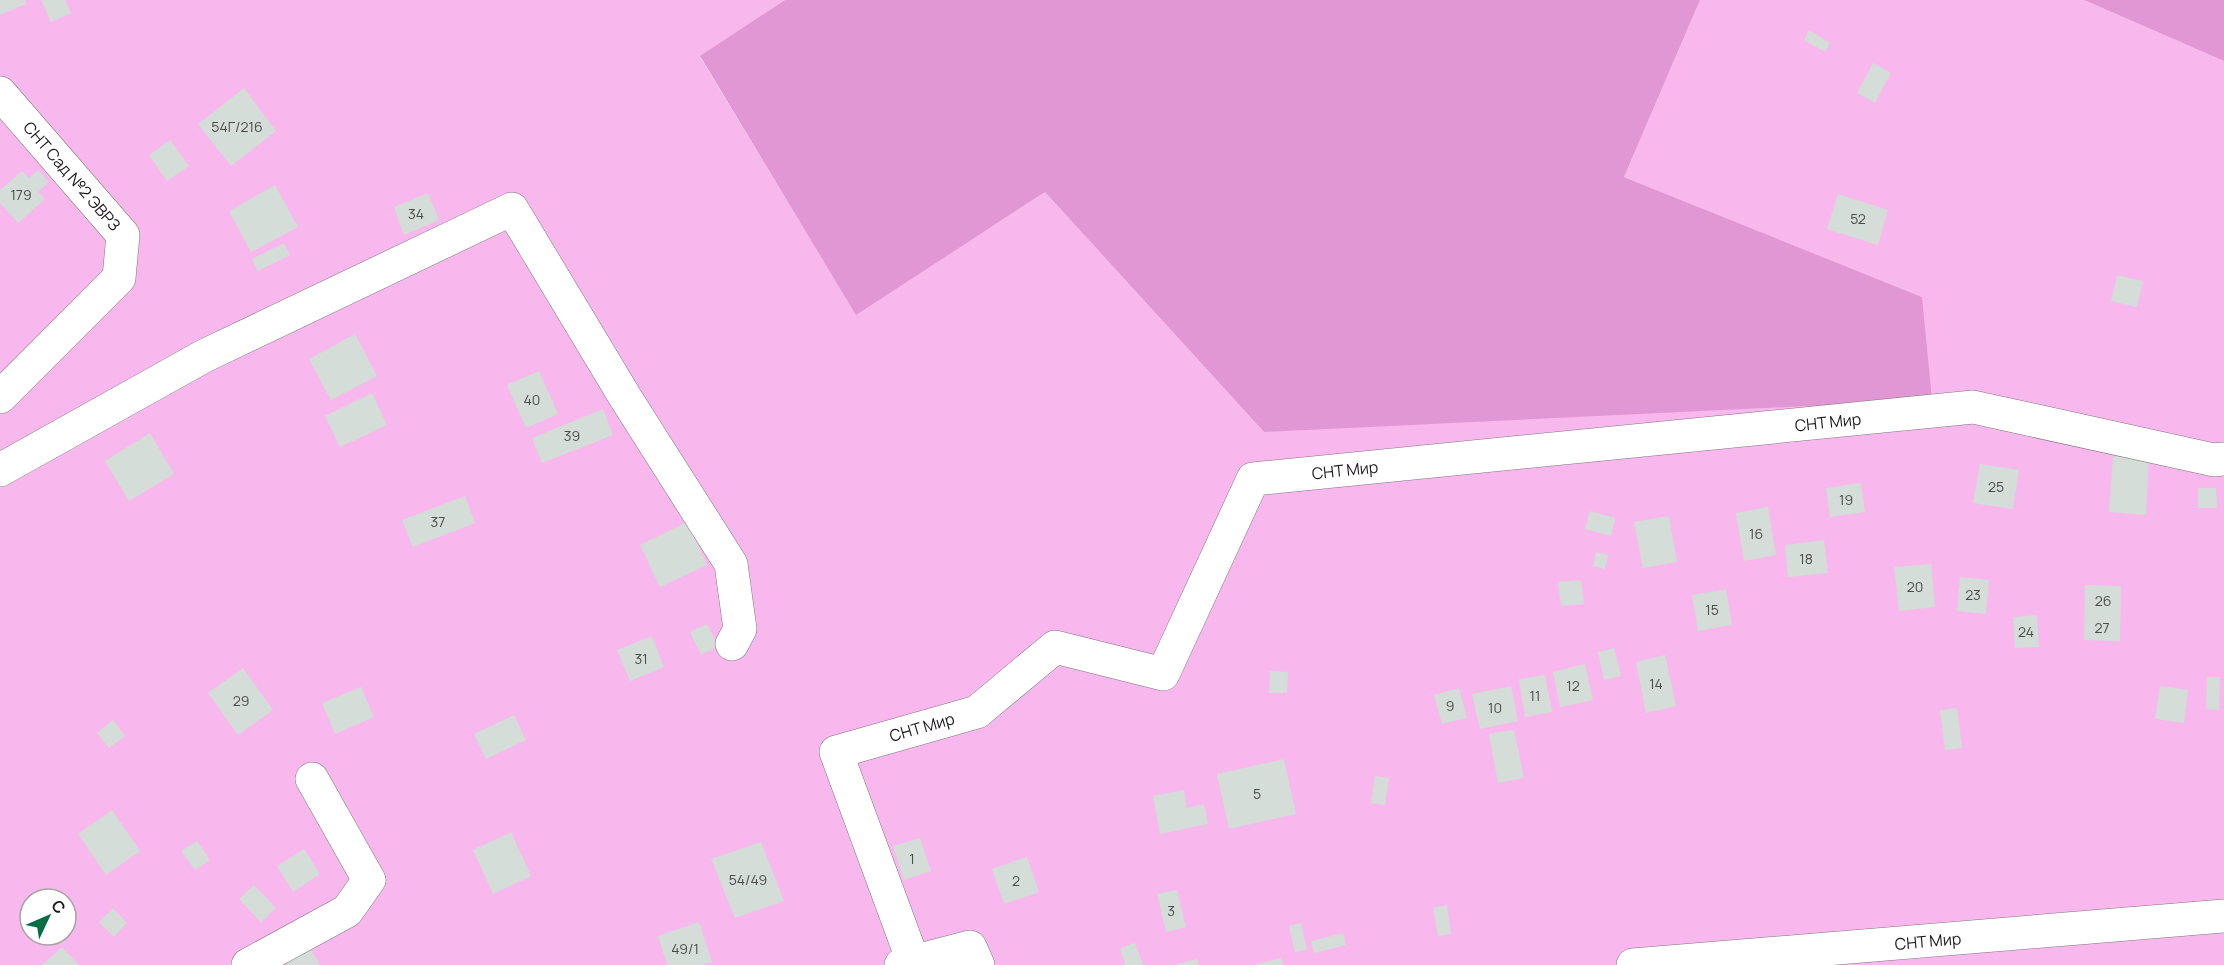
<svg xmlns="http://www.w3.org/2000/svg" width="2224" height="965" font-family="Manrope,sans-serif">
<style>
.green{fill:#f8b8ed;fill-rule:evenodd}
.forest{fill:#e097d4}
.building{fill:#d4ddd7}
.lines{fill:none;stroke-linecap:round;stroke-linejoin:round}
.minor-casing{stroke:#7e767c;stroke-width:34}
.minor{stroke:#fff;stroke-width:33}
.labels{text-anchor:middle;stroke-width:4.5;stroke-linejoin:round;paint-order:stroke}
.number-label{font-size:14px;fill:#4b4b4c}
.street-label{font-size:16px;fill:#1d1a1d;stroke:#fff}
</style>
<rect width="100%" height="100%" fill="#f4ecf2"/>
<path class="green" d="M0,0h785l-85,57 156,257 189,-122 219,240 658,-135 -298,-120 76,-177h384l140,61v904h-2224zM30,899h36v36h-36z"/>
<path class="forest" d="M785,0h915l-76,177 298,120 10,103 -668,32 -219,-240 -189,123 -156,-259z
M2084,0h140v61z"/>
<path class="building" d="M0,0h25l1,4 -26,11z
M41,0h24l6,13 -20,9z
M1809,30l21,13 -5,9 -21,-12z
M1873,63l18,10 -16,30 -18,-10z
M244,88l32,43 -45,35 -33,-42z
M170,140l19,26 -22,15 -18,-26z
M38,170l11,12 -11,10 7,7 -27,24 -18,-20v-13l22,-19 7,7z
M275,185l23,42 -47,25 -22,-41z
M428,193l11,27 -35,15 -10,-28z
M1838,194l50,16 -10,35 -51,-16z
M284,243l6,12 -32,16 -6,-12z
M2117,275l26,6 -6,26 -26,-6z
M355,334l22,42 -46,24 -22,-41z
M539,371l19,43 -32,14 -19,-43z
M372,393l15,32 -47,22 -15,-31z
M603,409l10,26 -71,28 -10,-25z
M150,433l24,41 -45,27 -24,-40z
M2113,456l36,2 -3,57 -37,-3z
M1980,464l39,6 -6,39 -40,-6z
M1861,483l4,29 -35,5 -4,-29z
M2198,488h18l1,20h-19z
M465,496l10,27 -62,24 -11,-27z
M1768,507l8,48 -32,6 -8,-48z
M1590,511l25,7 -4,18 -26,-7z
M1669,516l8,46 -34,6 -9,-46z
M687,522l20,43 -47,22 -20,-42z
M1824,540l4,33 -40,4 -3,-32z
M1596,552l12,3 -3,14 -12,-3z
M1931,564l4,43 -36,4 -5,-44z
M1960,577l29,3 -3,34 -29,-3z
M1581,580l3,24 -23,2 -3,-24z
M2085,585l36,1 -1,55 -36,-1z
M1726,589l6,36 -34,6 -6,-36z
M2037,615l2,32 -24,1 -2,-31z
M707,624l11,22 -17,9 -11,-23z
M652,636l12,31 -34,14 -13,-31z
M1614,648l7,28 -17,4 -6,-28z
M1665,655l11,51 -30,7 -10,-51z
M1585,664l8,36 -33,7 -7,-35z
M243,668l30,42 -35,25 -30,-42z
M1270,671l18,1 -1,21h-18z
M1545,675l7,37 -27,5 -6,-38z
M2207,677h13l-1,33 -13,-1z
M1511,686l7,35 -38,8 -8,-35z
M2160,686l28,4 -4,33 -29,-4z
M361,687l13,30 -39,17 -13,-31z
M1459,688l8,30 -25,6 -8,-29z
M1957,708l5,40 -17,2 -5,-40z
M514,715l12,25 -40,19 -12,-25z
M113,720l12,16 -16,12 -12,-15z
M1514,730l10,48 -26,5 -9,-49z
M1284,759l12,55 -67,15 -12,-55z
M1375,776l14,2 -4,27 -14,-2z
M1184,790l3,18 17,-4 4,20 -48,10 -7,-38z
M112,810l28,41 -34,24 -28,-41z
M511,832l20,44 -38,18 -20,-44z
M920,838l11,33 -27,9 -11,-34z
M197,841l13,19 -15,10 -14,-19z
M761,842l23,59 -49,17 -24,-59z
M304,849l16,25 -27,18 -16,-26z
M1027,857l12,35 -35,12 -12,-35z
M254,885l22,23 -15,14 -22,-23z
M1177,890l9,37 -20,5 -9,-38z
M1447,905l4,29 -13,2 -5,-28z
M113,908l14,15 -13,14 -15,-15z
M699,922l13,40 -10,3h-35l-9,-29z
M1301,923l6,27 -12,2 -6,-26z
M1343,933l3,12 -32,8 -3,-12z
M1135,943l8,22h-18l-5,-17z
M62,947l17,18h-37z
M310,948l10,17h-32l-2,-4z
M1281,958l2,7h-27v-1z
M1197,959l1,6h-20l-1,-1z"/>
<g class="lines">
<defs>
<path id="minor" d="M0,93l123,142 -4,43 -119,119
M0,470l204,-114 308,-147 113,188 106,167 9,65 -8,15
M913,961l-77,-209 141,-40 78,-65 108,27 90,-195 720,-72 241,53 10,-1
M248,965l99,-54 22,-31 -57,-101
M901,965l69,-18 8,18
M1633,965l591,-49"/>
</defs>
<use href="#minor" class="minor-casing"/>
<use href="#minor" class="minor"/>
</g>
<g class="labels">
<g class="number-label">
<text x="237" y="132">54Г/216</text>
<text x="21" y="200">179</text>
<text x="416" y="219">34</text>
<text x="1858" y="224">52</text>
<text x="532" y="405">40</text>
<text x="572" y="441">39</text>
<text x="1996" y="492">25</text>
<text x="1846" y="505">19</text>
<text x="438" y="527">37</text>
<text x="1756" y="539">16</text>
<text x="1806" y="564">18</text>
<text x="1915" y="592">20</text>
<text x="1973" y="600">23</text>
<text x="2103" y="606">26</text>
<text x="1712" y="615">15</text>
<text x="2102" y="633">27</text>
<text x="2026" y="637">24</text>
<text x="641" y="664">31</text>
<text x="1656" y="689">14</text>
<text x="1573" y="691">12</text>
<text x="1535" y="701">11</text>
<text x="241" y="706">29</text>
<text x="1450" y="711">9</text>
<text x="1495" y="713">10</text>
<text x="1257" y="799">5</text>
<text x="912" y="864">1</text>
<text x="748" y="885">54/49</text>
<text x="1016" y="886">2</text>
<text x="1171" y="916">3</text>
<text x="685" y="954">49/1</text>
</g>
<g class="street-label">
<text transform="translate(72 176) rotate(49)" y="6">СНТ Сад №2 ЭВРЗ</text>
<text transform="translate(1828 422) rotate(-6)" y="6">СНТ Мир</text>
<text transform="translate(1345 470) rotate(-6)" y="6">СНТ Мир</text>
<text transform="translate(922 727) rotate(-16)" y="6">СНТ Мир</text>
<text transform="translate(1928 941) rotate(-5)" y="6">СНТ Мир</text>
</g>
</g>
<g transform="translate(48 917) rotate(46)"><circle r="28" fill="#ffffff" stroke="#a5a3a5" stroke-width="1.5"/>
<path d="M0-4.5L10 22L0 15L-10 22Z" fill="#046e45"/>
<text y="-9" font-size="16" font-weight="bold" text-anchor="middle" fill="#1d1a1d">С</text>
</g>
</svg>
